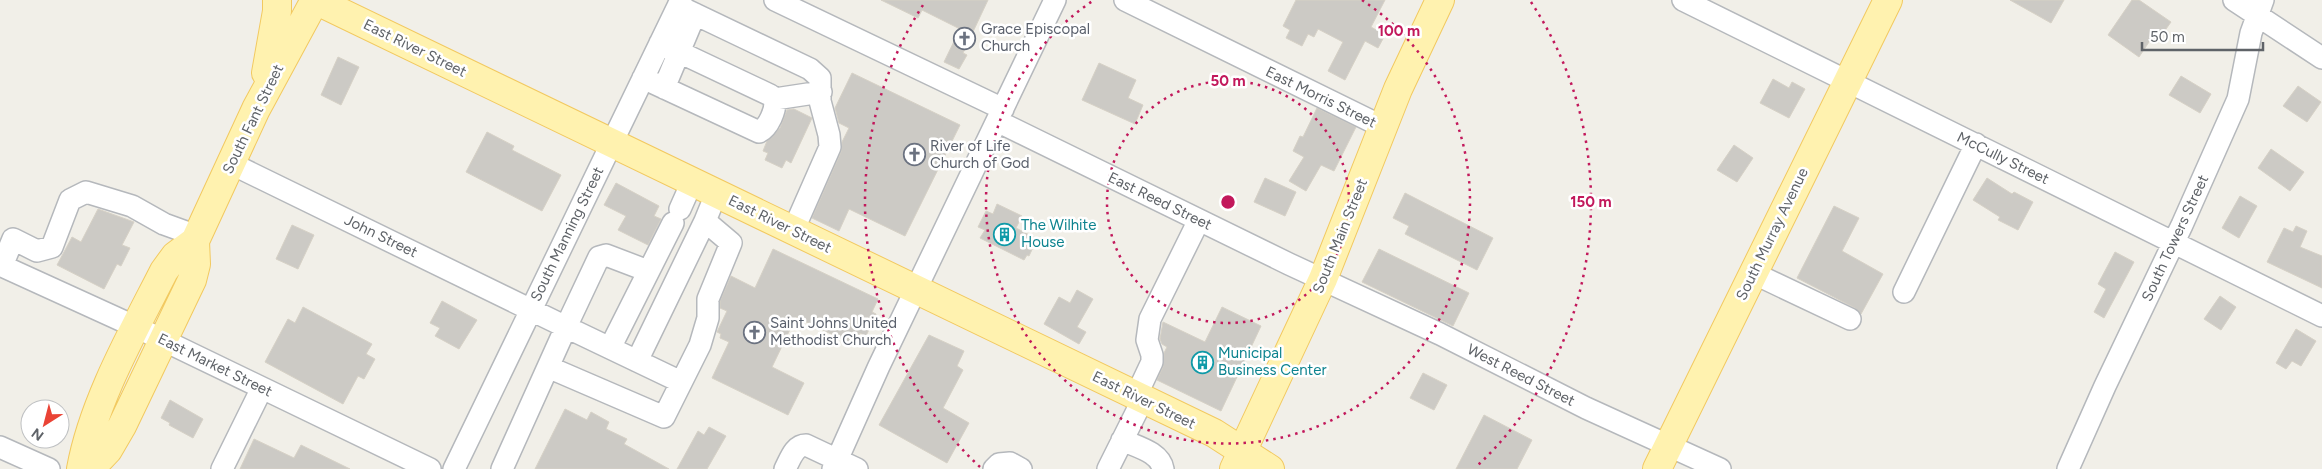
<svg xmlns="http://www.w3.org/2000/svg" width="2322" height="469" font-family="Figtree,sans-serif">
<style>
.building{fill:#cccac5;stroke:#d6d1c6}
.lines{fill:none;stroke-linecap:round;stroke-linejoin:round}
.minor-casing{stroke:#b5b8bc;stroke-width:24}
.major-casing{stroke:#f2c960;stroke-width:30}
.minor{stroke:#fff;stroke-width:21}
.major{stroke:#fff2af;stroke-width:28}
.ring{fill:none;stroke:#c2185b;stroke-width:2.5;stroke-dasharray:2.5 5}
.labels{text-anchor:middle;stroke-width:5;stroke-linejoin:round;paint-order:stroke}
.worship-label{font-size:15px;fill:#5b616d;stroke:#fff;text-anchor:start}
.street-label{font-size:15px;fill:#5f6368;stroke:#fff}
.culture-label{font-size:15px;fill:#0d838f;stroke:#fff;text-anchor:start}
.centre{fill:#c2185b;stroke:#fff;stroke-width:2.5}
.ring-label{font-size:15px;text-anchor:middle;font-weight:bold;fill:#c2185b;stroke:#fff;stroke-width:5;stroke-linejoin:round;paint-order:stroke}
</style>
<rect width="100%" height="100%" fill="#f1efe8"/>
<path class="building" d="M881,0h107l-25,53 4,2 -8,14 -15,-7 16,-33 -38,-19 -4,8z
M1296,0h89l-14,27 14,8 -7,13 -13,-7 -20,39 -17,-9 15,-29 -25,-13 -4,8 -6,-3 -6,12 -16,-8 4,-8 -7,-4z
M2010,0h54l-13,23z
M2132,0h7l32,22 -15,21 -5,-4 -12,18 -31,-22z
M338,57l21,10 -18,38 -20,-10z
M1099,63l37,17 -8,18 15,7 -8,19 -53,-24z
M852,73l108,52 -55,111 -56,-27 -10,22 -27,-13 29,-66 1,-10 7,-14 -10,-5 -4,-15z
M2181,76l30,18 -11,19 -31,-18z
M1773,79l16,9 3,-6 13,7 -16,29 -29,-15z
M2298,86l23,16 -14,20 -24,-16z
M1317,108l39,19 -22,44 -13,-6 -15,26 -17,-10 15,-24 -11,-6 7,-15 3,1z
M794,109l18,9 -21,45 -5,-3 -4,8 -17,-8 3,-7 -5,-2 4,-10 13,-13 7,-18z
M487,132l27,14 -2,4 49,25 -19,36 -76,-39z
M1734,145l19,13 -16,24 -20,-12z
M2271,149l33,23 -14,19 -32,-23z
M1265,178l31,14 -11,24 -31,-14z
M1987,178l25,16 2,-2 19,10 -15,28 -20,-10 2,-3 -27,-17z
M616,183l43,23 -5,10 7,3 -13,26 -30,-15 8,-14 -22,-11z
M1405,193l88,45 -16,32 -72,-36 4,-8 -16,-8z
M2240,196l17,10 -18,32 -17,-10z
M997,204l25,12 -6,12 21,11 -8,17 -2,-1 -3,5 -44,-22 5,-8 -7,-3 8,-16 7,3z
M1834,206l25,12 -17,33 41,23 -22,40 -6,-6 -58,-30z
M98,209l36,13 -12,23 8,3 -9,18 -4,-2 -13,25 -47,-24 15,-28 9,5z
M292,225l22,10 -16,34 -22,-10z
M2296,226l11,5 -7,16 22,9v32l-55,-26 17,-34 9,4z
M773,249l105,50 -6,13 4,2 -10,22 -6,-3 -6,12 -58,-28 -24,50 32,16 -16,32 -76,-37 17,-36 -9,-4 1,-4 -4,-2 10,-21 -7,-3v-7l11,-25 24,12z
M1379,249l90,44 -16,33 -91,-44z
M2115,252l19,10 -30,56 -10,-6 12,-23 -8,-5z
M1077,290l16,9 -16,28 9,5 -7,12 -35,-20 15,-27 11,6z
M2220,296l16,11 -15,23 -17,-11z
M442,301l35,19 -18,29 -24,-13 5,-8 -10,-5z
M303,307l69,37 -6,10 9,5 -11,20 -6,-3 -15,28 -78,-42 23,-43 7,4z
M1222,307l39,19 -40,85 -64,-31 6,-13 1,-14 3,-6 -5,-3 -2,-5 3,-17 42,20z
M2296,329l20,12 -15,25 -9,-5 -6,8 -10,-6z
M929,335l35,16 -7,15 6,4 -20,38 26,15 -22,40 -68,-38z
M1423,373l24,12 -13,25 -24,-12z
M170,400l33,19 -10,19 -24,-13 1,-2 -9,-5z
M565,409l22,11 4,-8 18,10 -3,7 21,10 -3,5 45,25h-134z
M1484,415l48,25 -15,29h-61z
M709,427l17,9 -19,33h-30l21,-38 6,4z
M254,439l40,19 7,-13 49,24h-110z"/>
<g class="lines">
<defs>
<path id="minor" d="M775,0l228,109
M1125,0l258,127
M1683,0l639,316
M2234,0l88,58
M678,6l132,63 10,9v23l9,34 1,12 -37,84
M643,78l116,54c10,-5 17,-22 16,-33l-5,-4 -110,-52
M664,88l31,-74
M775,99l46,-7
M997,121l292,143 151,70 146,74 134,61
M232,164l334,163 -64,142
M680,209l12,-27
M0,265l136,62 294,142
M2,266l11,-27 24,12 15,-4 18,-47 16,-8 46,14 32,18 33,12
M648,271l-42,-16 -7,2 -33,70 115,55
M1753,273l97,46
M1904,292l72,-148
M610,348l63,-125
M637,361l68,-140
M548,367l116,50 36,-72 8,-27v-19l23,-56 -26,-22 11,-27
M1136,396l16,-34v-7l-5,-15 3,-21 49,-99
M1122,440c15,7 38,12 41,29
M0,447l49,22
M222,469l40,-81
M454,469l227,-469
M785,469c5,-9 9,-24 21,-24l51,24
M833,469l46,-103 176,-366
M994,469l5,-5 11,-1 11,6
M1108,469l35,-70
M2068,469l37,-83 77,-161 56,-126 13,-66 12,-33"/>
<path id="major" d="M315,0l899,433 56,36
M266,73l11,-62v-11
M81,469c12,-67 52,-137 83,-198l11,-15 20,-15
M90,469l18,-19 14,-24 70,-146 4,-16 -1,-23 61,-132 59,-109
M1234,469l89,-190 75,-190 42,-89
M1657,469l231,-469"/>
</defs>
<use href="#minor" class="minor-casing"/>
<use href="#major" class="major-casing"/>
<use href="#minor" class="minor"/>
<use href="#major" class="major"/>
</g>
<g class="ring">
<circle cx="1228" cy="202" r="121"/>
<path d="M1362 0A242 242 0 1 1 1094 0"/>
<path d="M980 467A363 363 0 0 1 925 2M1531 2A363 363 0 0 1 1476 467"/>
</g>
<defs>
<symbol id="church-ring" viewBox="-11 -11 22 22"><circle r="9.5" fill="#fff" stroke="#6b7280" stroke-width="1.5"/><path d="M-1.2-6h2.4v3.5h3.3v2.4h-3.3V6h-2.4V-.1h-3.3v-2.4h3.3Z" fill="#6b7280"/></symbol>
<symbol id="building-ring" viewBox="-11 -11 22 22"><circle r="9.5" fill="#fff" stroke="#0f9aa8" stroke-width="1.5"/><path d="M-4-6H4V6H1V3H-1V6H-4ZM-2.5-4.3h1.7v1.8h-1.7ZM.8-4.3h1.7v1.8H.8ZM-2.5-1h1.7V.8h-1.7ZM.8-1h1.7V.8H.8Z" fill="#0f9aa8"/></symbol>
</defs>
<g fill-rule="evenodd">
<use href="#church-ring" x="952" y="26" width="25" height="25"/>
<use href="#church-ring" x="902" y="142" width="25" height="25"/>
<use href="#building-ring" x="992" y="222" width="25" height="25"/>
<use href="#church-ring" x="742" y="320" width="25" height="25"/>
<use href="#building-ring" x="1190" y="350" width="25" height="25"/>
</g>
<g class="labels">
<g class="worship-label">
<text x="981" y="34">Grace Episcopal<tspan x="981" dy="17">Church</tspan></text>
<text x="930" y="151">River of Life<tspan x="930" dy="17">Church of God</tspan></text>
<text x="770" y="328">Saint Johns United<tspan x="770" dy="17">Methodist Church</tspan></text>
</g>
<g class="street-label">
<text transform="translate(415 48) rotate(26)" y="5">East River Street</text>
<text transform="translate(1321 97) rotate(26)" y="5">East Morris Street</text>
<text transform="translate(253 119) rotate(-64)" y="5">South Fant Street</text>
<text transform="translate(2003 158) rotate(26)" y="5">McCully Street</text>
<text transform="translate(1160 201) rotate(26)" y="5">East Reed Street</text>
<text transform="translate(780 224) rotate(26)" y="5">East River Street</text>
<text transform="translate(567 234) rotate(-64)" y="5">South Manning Street</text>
<text transform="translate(1772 234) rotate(-64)" y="5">South Murray Avenue</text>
<text transform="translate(381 236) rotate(26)" y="5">John Street</text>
<text transform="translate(1340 236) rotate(-68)" y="5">South Main Street</text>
<text transform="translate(2175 238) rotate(-65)" y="5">South Towers Street</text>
<text transform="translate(215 365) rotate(26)" y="5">East Market Street</text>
<text transform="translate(1521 375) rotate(27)" y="5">West Reed Street</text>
<text transform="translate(1144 400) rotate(26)" y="5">East River Street</text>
</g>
<g class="culture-label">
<text x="1021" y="230">The Wilhite<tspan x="1021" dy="17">House</tspan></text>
<text x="1218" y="358">Municipal<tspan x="1218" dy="17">Business Center</tspan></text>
</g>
</g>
<circle cx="1228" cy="202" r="8" class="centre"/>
<g class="ring-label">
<text x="1399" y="36">100 m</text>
<text x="1228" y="86">50 m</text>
<text x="1591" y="207">150 m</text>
</g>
<g transform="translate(45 424) rotate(216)"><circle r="24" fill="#ffffff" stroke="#bfc1c3"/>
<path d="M0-4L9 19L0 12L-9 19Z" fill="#ea4335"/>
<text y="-8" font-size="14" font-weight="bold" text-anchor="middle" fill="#5f6368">N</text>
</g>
<path d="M2142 42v8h121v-8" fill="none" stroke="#5f6368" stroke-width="2.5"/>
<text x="2150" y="42" font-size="15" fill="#5f6368" stroke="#ffffff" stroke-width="4" paint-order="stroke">50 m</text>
</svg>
